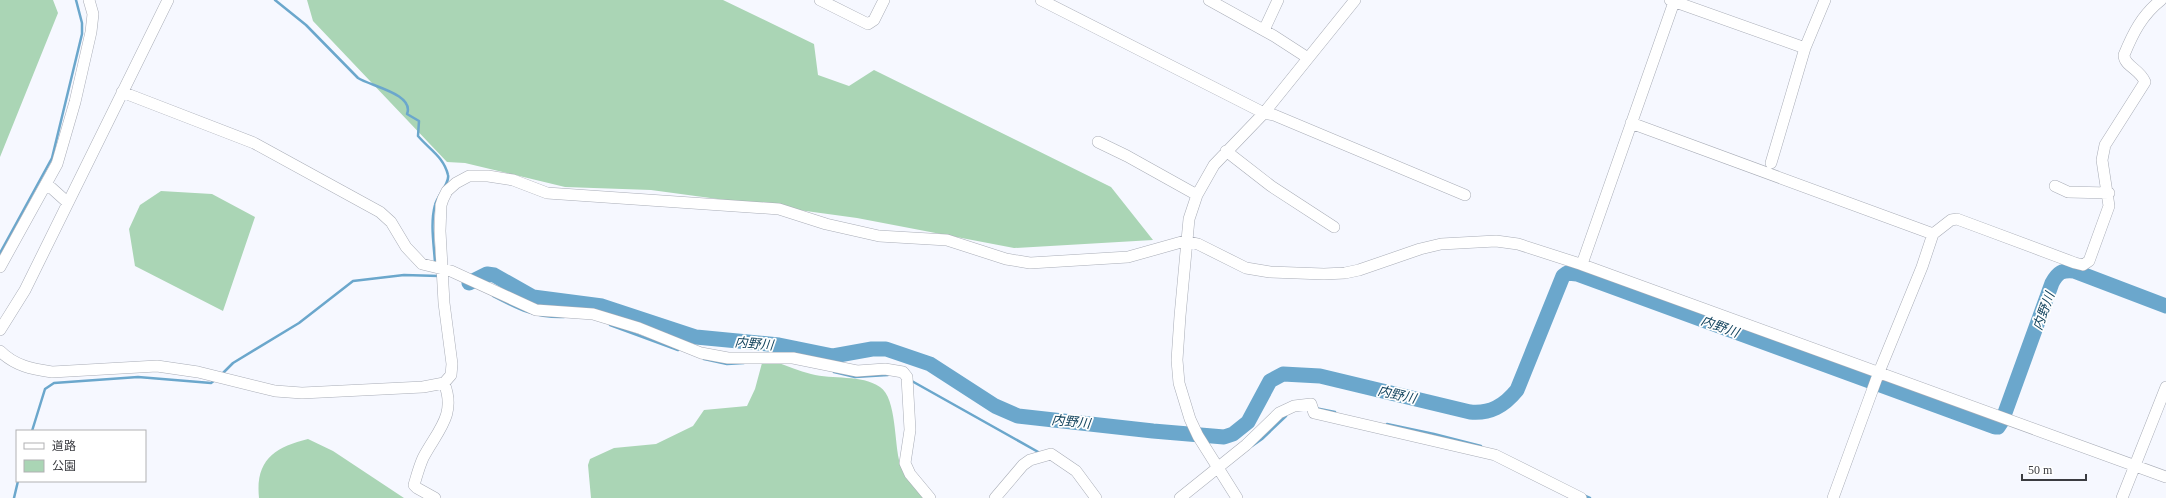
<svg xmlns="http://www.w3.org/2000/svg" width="2166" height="498" font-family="'Times New Roman','Noto Sans JP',serif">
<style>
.green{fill:#aad5b5}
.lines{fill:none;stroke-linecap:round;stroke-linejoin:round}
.stream{stroke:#6ba7cc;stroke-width:2.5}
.river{stroke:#6ba7cc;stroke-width:15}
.minor-casing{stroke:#a9adb7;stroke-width:12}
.minor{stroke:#fff;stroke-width:11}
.labels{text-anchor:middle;stroke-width:3.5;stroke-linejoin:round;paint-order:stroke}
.water-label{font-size:13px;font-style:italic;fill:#13445e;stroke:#fff}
</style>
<rect width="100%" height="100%" fill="#f6f8ff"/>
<path class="green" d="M0,0h53l5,13 -58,144z
M307,0h416l91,44 4,31 31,11 25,-16 237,117 42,53 -139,8 -157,-30 -206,-28 -86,-3 -100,-24 -18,-1 -134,-141z
M161,191l51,3 43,23 -32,94 -88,-45 -6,-37 11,-24z
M776,362c12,4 23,9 35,12 22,6 50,0 69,13 17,11 14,58 20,76 5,13 15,24 24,35h-333l-3,-33 2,-6 24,-11 42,-4 37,-18 11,-16 43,-4 8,-17 7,-26z
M308,439l25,12 71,47h-145c-4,-38 16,-51 49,-59z"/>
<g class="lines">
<path class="stream" d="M275,0l31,25 52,53c12,8 57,16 49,36l12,7 -1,15c11,13 26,21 30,39 2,8 -11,21 -13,30 -5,18 -1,40 0,58
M0,253l52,-95 30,-124v-11l-6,-23
M493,296c25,13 42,22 71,21
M610,325l68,25
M704,359l23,5 17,-1
M834,372l21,5 33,-2
M222,374l11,-11 66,-40 54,-42 51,-6 35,1
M910,380l130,73
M1315,408l20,4
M1387,424l47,10 47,12
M32,431l13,-42 9,-6 84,-6 73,6 4,-3
M1252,446l10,-7 24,-23
M1583,495l7,3
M14,498l4,-17"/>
<path class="river" d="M469,283l18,-9 7,1 39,22 69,9 94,31 83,8 54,11 39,-7h14l44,15 65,42 23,10 135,15 71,6 9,-3 15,-12 22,-41 13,-7 37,2 150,36c20,2 34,-6 47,-22l46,-114 4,-3 10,1 418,153h3l4,-6 50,-138c6,-11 10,-13 22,-12l92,35"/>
<defs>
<path id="minor" d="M820,0l48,24 6,-4 10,-20
M1041,0l223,113 10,2 191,80
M1209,0l65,36 34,22
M1670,0l135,48
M1264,30l14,-30
M122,92l132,51 126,69 11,10 15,25 16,17 29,7 85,39 57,4 46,14 62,25 27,5h65l64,13 28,-2 18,3 4,5 3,53 -5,33 5,11 20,24
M1631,123l302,111
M1098,142l29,14 70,39
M1226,151l45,35 63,41
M1771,163l34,-115 20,-48
M47,184l20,18
M2055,186l13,6 41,1
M1580,264h2l92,-262
M0,267l57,-103 18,-62 16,-70 2,-18 -4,-14
M0,330l25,-40 143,-290
M0,351c15,15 32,18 52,21l105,-6 41,6 77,19 27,2 121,-6 21,-4 7,-8 1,-11 -8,-61 -4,-72 1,-26 2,-6 4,-8 9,-8 13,-7h19l25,4 34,13 232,16 47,15 53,12 68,4 59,19 24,4 98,-6 57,-16 13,3 48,24 24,4 54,2 21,-1 14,-3 61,-21 21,-5 55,-3 22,3 62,20 586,213
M435,498l-18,-10 -3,-3c3,-10 5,-18 9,-27 14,-27 34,-43 21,-75
M995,498l28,-33 7,-5 21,-6 25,17 20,27
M1180,498l66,-53 33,-32 15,-7 17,-2 3,9 181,42 86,43
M1237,498l-39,-62 -8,-17 -11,-36 -2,-23 3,-44 9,-97 8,-24 17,-30 50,-52 91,-113
M1833,498l46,-126 43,-105 11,-33 18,-14 6,-1 118,44 8,2 6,-4 20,-55 -7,-46 3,-15 40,-63c-5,-13 -21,-16 -21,-27 9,-22 18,-40 37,-55
M2122,498l44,-111"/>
</defs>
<use href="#minor" class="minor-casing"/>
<use href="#minor" class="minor"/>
</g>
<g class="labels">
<g class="water-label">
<text transform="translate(2043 311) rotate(-70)" y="5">内野川</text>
<text transform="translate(1720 326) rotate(20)" y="5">内野川</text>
<text transform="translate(754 343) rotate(5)" y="5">内野川</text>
<text transform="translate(1397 394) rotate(13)" y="5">内野川</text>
<text transform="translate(1071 421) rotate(6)" y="5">内野川</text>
</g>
</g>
<rect x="16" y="430" width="130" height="52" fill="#ffffff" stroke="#b1b1b3"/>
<rect x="24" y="443" width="20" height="6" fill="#ffffff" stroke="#b1b1b3"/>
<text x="52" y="450" font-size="12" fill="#3b3c41">道路</text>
<rect x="24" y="460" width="20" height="12" fill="#aad5b5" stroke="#b1b1b3"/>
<text x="52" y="470" font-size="12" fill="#3b3c41">公園</text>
<path d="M2022 474v6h64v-6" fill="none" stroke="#3b3c41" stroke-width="2"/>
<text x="2028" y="474" font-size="12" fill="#3b3c41" stroke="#ffffff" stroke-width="3" paint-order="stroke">50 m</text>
</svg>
